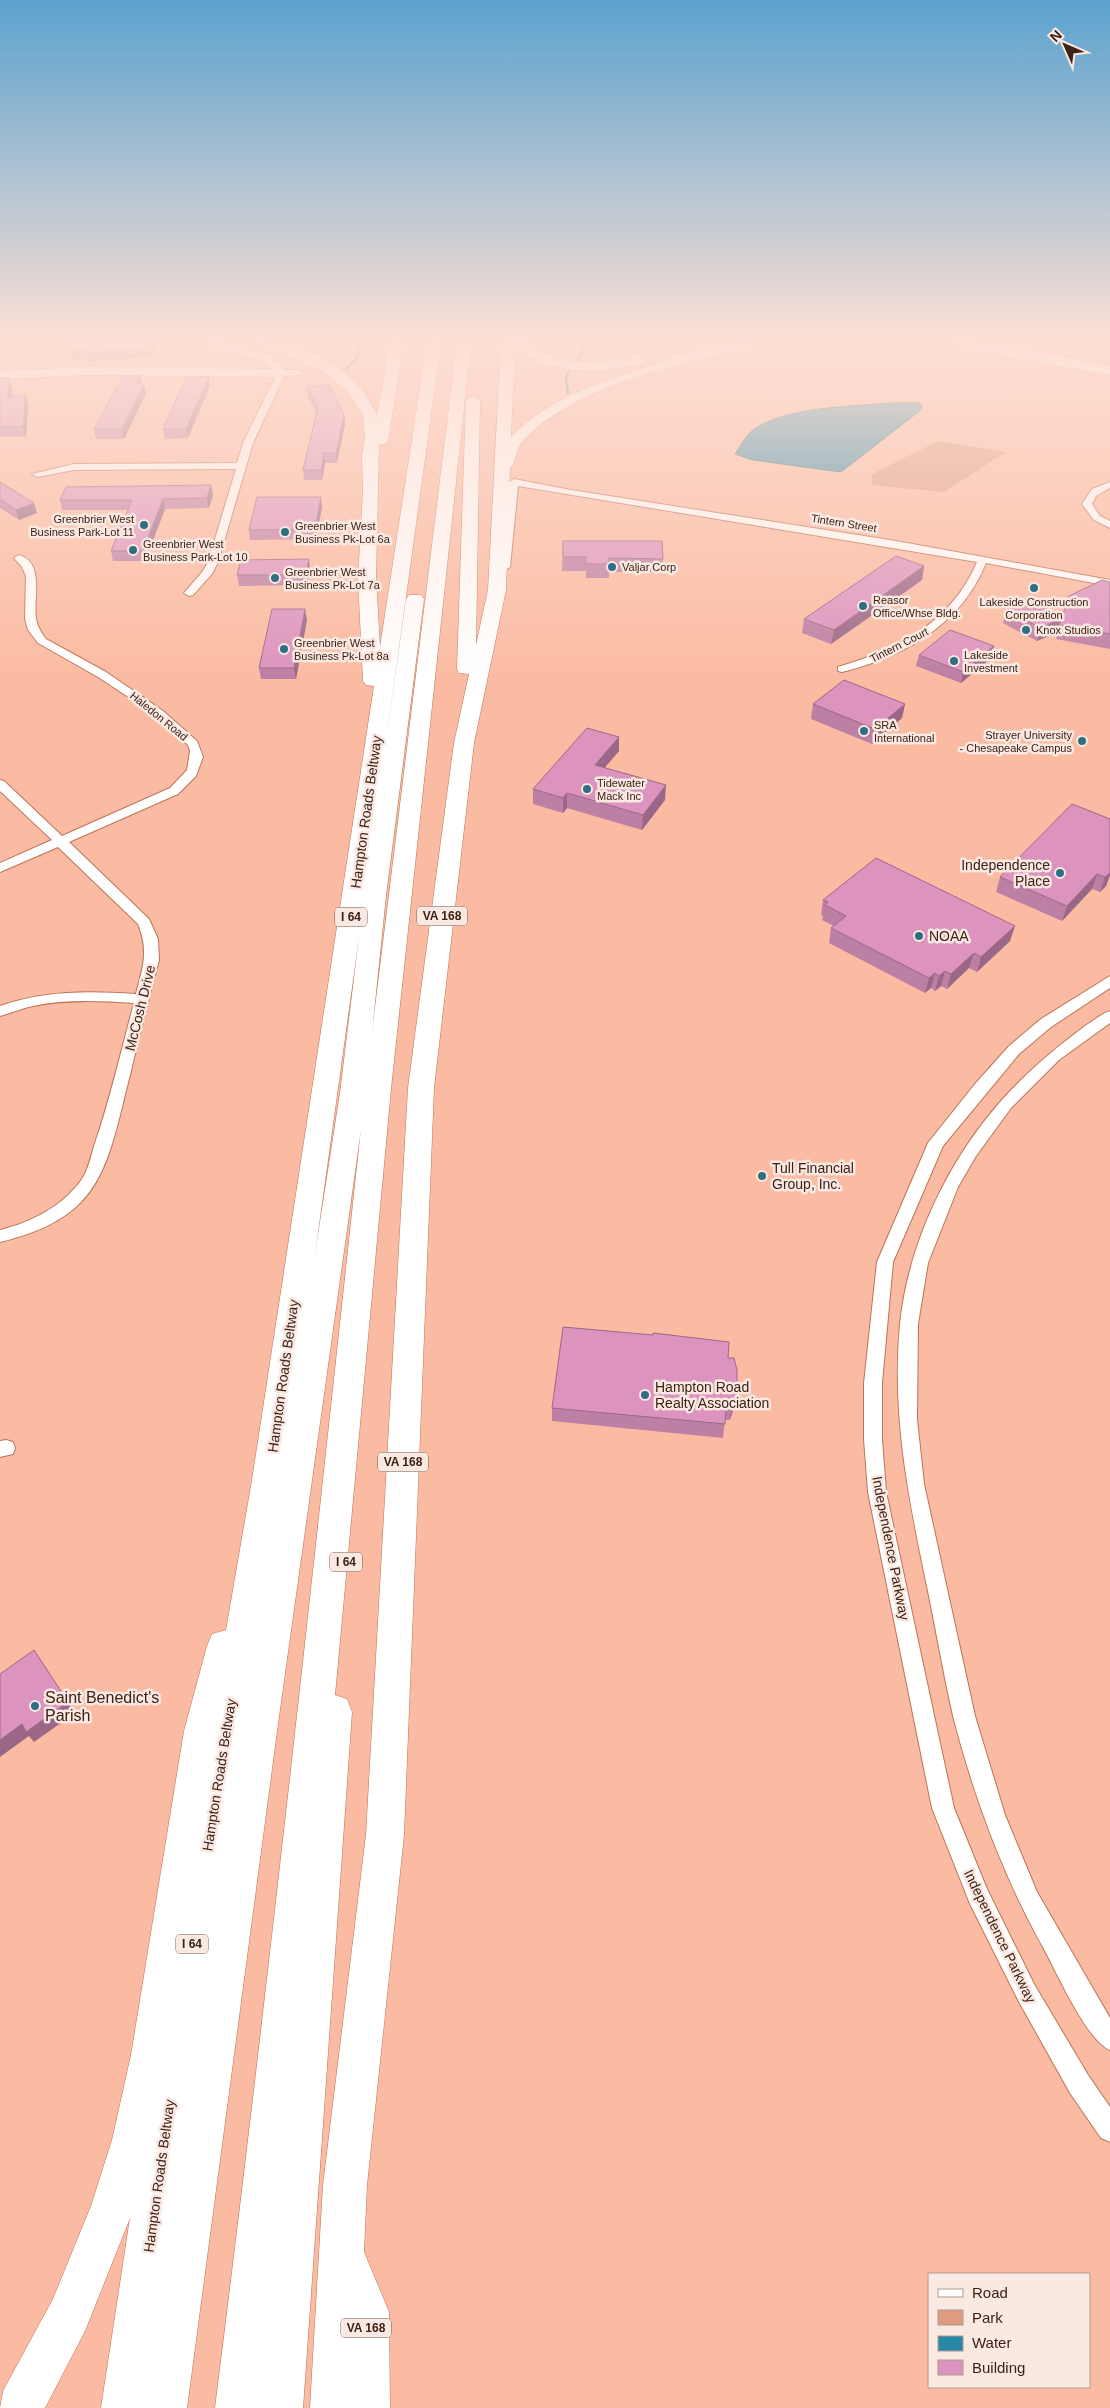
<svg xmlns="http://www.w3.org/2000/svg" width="1110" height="2408" font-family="Helvetica,sans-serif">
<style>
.green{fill:#dd9b80}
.water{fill:#2988a6;stroke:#30697a}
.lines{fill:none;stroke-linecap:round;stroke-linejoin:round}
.stream{stroke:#30697a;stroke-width:2.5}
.street-casing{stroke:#bc7355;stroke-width:2}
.secondary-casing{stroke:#bc7355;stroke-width:1}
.primary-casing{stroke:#bc7355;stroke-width:2}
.highway-casing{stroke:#bc7355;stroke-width:1}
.street{fill:#fff;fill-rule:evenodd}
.secondary{fill:#fff;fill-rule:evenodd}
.primary{fill:#fff;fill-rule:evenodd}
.highway{fill:#fff;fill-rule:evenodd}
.wall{fill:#bd7fa4}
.shaded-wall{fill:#9a6886}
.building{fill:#dc94bf;stroke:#9a6886}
.poi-dot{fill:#2f6e83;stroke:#f9e9e2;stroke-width:2}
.labels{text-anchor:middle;stroke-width:5;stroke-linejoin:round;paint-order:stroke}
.far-poi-label{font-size:11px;fill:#3f2115;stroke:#f9e9e2;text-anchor:start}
.far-street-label{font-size:11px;fill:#3f2115;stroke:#f9e9e2}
.shield{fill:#f9e9e2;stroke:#775d52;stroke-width:1}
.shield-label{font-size:12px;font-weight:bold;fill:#3f2115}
.street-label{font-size:14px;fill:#3f2115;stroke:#f9e9e2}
.poi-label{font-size:14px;fill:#3f2115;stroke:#f9e9e2;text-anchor:start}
.near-poi-label{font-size:16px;fill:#3f2115;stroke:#f9e9e2;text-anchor:start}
</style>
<rect width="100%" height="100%" fill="#fbbba2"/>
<path class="green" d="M938,441l68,11 -62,40 -72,-7v-11z"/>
<path class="water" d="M891,403h29l2,3 -1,4 -80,62 -88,-12 -18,-6c5,-7 11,-19 18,-24 31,-23 101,-24 138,-27z"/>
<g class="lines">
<path class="stream" d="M578,360l6,-14 -1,-4
M348,368l10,-12v-14
M568,393l-2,-15 3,-8"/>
<defs>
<path id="street" d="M298,370l3,1v4l-17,1 -31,67 -35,119 -6,12 -19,21 -4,1 -5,-3 19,-22 5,-9 28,-93 -162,1 -37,7 -5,-3 42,-10 163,-1 6,-20 34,-70 4,-3z
M514,479l57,11 325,51 214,39v6l-124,-23c-24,61 -82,94 -144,109l-4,-1v-4c61,-18 113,-44 139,-105l-459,-76 -8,81 -5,3 -5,-3 9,-85z
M1110,482v6l-14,8 -4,8 8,12 10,5v7l-16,-8 -12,-16 10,-15z
M19,555c26,7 14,44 17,63 1,8 5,14 10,21l60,33 57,39 34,30 6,16 -7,19 -18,18 -109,48 80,77 9,20 1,21c-10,38 -20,77 -29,115 -11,40 -19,97 -49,127 -21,22 -52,33 -81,40v-12c32,-8 63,-24 82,-51 6,-9 9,-22 12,-33 16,-46 27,-95 40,-143 -34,-2 -68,-4 -101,3 -11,2 -22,7 -33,10v-10c44,-16 90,-15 136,-12 7,-27 13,-43 2,-70l-80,-77 -58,25v-9l52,-23 -52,-49v-11l4,1 58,55 108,-48 17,-18 3,-19 -2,-6 -16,-14 -36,-29 -38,-25 -60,-34 -10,-13 -3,-11 1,-43 -4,-9 -8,-9z
M1110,976v12l-59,39 -32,27 -76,92 -50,116 -11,121v56l4,53 68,316 33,81 47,95 54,91 22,32v35l-9,-4 -31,-45 -52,-93 -48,-96 -38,-96 -64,-316 -4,-53v-56l13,-121 51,-119 47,-59 34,-38 32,-27z
M1110,1011v12l-51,37 -48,48 -35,48 -18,31 -30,76 -10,61 -1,95 7,65 51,232 30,99 32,77 73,126v32c-23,-9 -53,-77 -66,-101 -41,-73 -70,-152 -91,-233 -9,-40 -16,-80 -24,-120 -19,-91 -38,-178 -29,-272 9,-88 56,-180 119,-242 21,-21 42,-38 66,-56 8,-5 16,-12 25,-15z
M6,1440l7,2 2,6 -2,6 -13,3v-16z"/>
<path id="secondary" d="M202,342h19l52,14 14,17 -6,4 -194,-2 -87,4v-8l87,-4 184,2 -6,-7 -61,-17z"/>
<path id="primary" d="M973,342h25l112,24v8l-130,-28z"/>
<path id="highway" d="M254,342c34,-1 85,19 107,46 6,8 11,18 16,27l13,-73h14l-16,99 -3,3 -6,1 -3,134 4,68 47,-305h14l-55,400 20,-143 3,-4h12l3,4 -38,297 -14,136 85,-690h14l-80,747 -56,606 12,4 5,13 -49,696h-88c54,-426 100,-852 146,-1279l-83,595 -91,684h-86l29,-190 -45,113 -40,77h-45l3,-17 50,-92 38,-93 21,-66 19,-85 53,-324 23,-85 5,-12 14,-4 26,-150 122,-794 -8,-1 -3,-4 -5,-102 5,-88 -1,-35 3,-19 -2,-22 -14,-22 -22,-19 -37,-18 -34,-11zM359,937l-19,156 -25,161z
M501,342h27c27,28 77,21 111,14l7,4 -2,3c-40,10 -99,15 -129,-19l-4,93c38,-40 90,-55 141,-72 35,-12 69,-24 107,-23l-2,3c-70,17 -167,37 -223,85 -5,5 -12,11 -15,17 -4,7 -3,16 -9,21l-4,122 -32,153 -40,345 -30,747 -37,350 -3,67 25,60 1,96h-80l13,-223 43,-350 42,-747 46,-345 15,-69 -10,-1 -2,-4 9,-269 7,-4 7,4 -4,245 12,-55z
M946,342h29l135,25v8l-157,-29z"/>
</defs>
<use href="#street" class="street-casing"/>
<use href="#secondary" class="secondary-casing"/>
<use href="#primary" class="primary-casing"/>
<use href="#highway" class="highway-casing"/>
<use href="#street" class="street"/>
<use href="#secondary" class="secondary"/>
<use href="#primary" class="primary"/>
<use href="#highway" class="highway"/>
</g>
<path class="wall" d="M64,342h88l4,12 -40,7 -2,-3 -25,4 -2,-4 -12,3 -10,-15z
M140,376l2,8h2l2,10 -22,45h-28l-2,-10z
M0,378l12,9v9l14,-1 2,10 -2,32h-26z
M210,386l-22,52 -23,1 -2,-10z
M307,387l37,27 1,10 -8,39h-12l-3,17h-18l-1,-10 13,-57 -8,-16z
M0,482l37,31 -18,7 -19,-12z
M211,485l2,10 -4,13 -44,1 -20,52h-32l-2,-10 17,-41h-66l-2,-10z
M322,507l-6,32 -66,1 -1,-10z
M563,541l100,18 -1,13h-53v6h-23v-7h-24z
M924,566l-2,14 -91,64 -29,-11 2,-14z
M310,569l-3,16 -68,1 -2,-11z
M1110,582v67l-54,-10 2,-7 -21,9 -34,-18 3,-13h33l23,7z
M307,620l-11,59h-35l-2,-11z
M994,646l-2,11 -31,26 -45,-17 3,-11z
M813,704h92l-3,14 -30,26 -61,-25z
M619,737v14l-14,16 60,33 -23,30 -75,-22 -4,5 -30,-9v-15z
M1110,819v56l-4,11 -6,6 -8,-3 -30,32 -66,-29 4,-15z
M823,900l187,41 -33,31 -8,-4 -22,21 -6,-3 -6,5 -4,-3 -6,5 -96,-50 2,-15 3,-2 -12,-6 1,-4 -2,-1z
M728,1358l9,35 -3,14 -4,13h-5l-2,18 -171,-17v-13z"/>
<path class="shaded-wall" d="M154,344l2,10 -40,7 -2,-10z
M85,349l2,9 -12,3 -2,-10z
M112,349l2,9 -25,4 -2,-9z
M140,376l2,9 -6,-1z
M209,377l1,9 -22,52 -2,-9z
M10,378l2,9 -1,19 -3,-10z
M144,384l2,10 -22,45 -2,-10z
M26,395l2,10 -2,32 -3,-10z
M344,414l1,10 -8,39 -1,-10z
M324,453l1,10 -3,17 -1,-10z
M211,485l2,10 -4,13 -2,-10z
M321,497l1,10 -6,32 -1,-10z
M163,499l2,10 -20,52 -2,-10z
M34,503l3,10 -18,7 -3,-10z
M309,559l1,10 -3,16 -1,-10z
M924,566l-2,14 -91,64 3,-14z
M305,609l2,11 -11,59 -2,-11z
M1062,618l-4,14 -21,9 4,-13z
M994,646l-2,11 -31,26 2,-11z
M905,704l-3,14 -30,26 3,-15z
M619,737v14l-24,28v-14z
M666,785l-1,15 -23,30 1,-15z
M567,793v15l-4,5v-15z
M1110,873v2l-4,11 -6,6 5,-15z
M1097,874l-5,15 -30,32 5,-15z
M1015,926l-5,15 -33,31 4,-15z
M974,953l-5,15 -22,21 4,-15z
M945,971l-4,15 -6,5 4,-15z
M935,973l-4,15 -6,5 4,-15z
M737,1393l-3,14 -4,13 2,-13z
M34,1650l41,63 -41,29 -5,-6 -29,21v-17z"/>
<path class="building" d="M66,342h86l2,2 -40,7 -2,-2 -25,4 -2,-4 -12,2z
M123,376h17l-4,8h8l-22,45h-28z
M187,376l22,1 -23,52h-23z
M0,378h10l-2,18 18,-1 -3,32h-23z
M329,384l15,30 -8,39h-12l-3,17h-18l15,-62 -11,-21z
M0,482l34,21 -18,7 -16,-11z
M211,485l-4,13 -44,1 -20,52h-32l21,-51h-72l6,-13z
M257,497h64l-6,32 -66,1z
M563,541h99l1,18 -54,-1v6h-23v-7h-23z
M896,556l28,10 -90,64 -30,-11z
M309,559l-3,16h-69l4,-15z
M1102,580l8,2v52l-51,-9 3,-7 -21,10 -35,-18 17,-8 16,8 5,-2 18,9 7,-21z
M272,609h33l-11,59h-35z
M950,630l44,16 -31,26 -44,-17z
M844,680l61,24 -30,25 -62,-25z
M587,728l32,9 -24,28 71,20 -23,30 -76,-22 -4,5 -30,-9z
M1072,804l38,15v54l-5,4 -8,-3 -30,32 -67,-29z
M876,858l139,68 -34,31 -7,-4 -23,21 -6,-3 -6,5 -4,-3 -6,5 -98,-50 15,-12 -21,-11 3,-3 -5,-2z
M563,1327l90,8v-2l76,9 -1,16h6l3,12v23l-5,14 -6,-1 -1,18 -173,-16z
M34,1650l34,52 -42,30 -4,-8 -22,16v-66z"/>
<linearGradient id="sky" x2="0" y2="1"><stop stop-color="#5ba2ce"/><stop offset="0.5" stop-color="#fde0d5"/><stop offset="1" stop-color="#fde0d5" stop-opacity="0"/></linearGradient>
<rect width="1110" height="679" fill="url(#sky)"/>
<g class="poi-dot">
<circle cx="144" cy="525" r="5"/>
<circle cx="285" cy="532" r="5"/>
<circle cx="133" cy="550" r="5"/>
<circle cx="612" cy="567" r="5"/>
<circle cx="275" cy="578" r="5"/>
<circle cx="1034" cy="588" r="5"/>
<circle cx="863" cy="606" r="5"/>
<circle cx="1026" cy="630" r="5"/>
<circle cx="284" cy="649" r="5"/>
<circle cx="954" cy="661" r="5"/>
<circle cx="864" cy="731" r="5"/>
<circle cx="1082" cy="741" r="5"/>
<circle cx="587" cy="789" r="5"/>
<circle cx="1060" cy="873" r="5"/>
<circle cx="919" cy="936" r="5"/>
<circle cx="762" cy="1176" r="5"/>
<circle cx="645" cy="1395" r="5"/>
<circle cx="35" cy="1706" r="5"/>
</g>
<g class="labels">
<g class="far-poi-label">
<text x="134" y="523" text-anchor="end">Greenbrier West<tspan x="134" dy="13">Business Park-Lot 11</tspan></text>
<text x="295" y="530">Greenbrier West<tspan x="295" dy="13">Business Pk-Lot 6a</tspan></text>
<text x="143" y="548">Greenbrier West<tspan x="143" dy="13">Business Park-Lot 10</tspan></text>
<text x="622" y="571">Valjar Corp</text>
<text x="285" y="576">Greenbrier West<tspan x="285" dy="13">Business Pk-Lot 7a</tspan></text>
<text x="873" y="604">Reasor<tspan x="873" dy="13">Office/Whse Bldg.</tspan></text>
<text x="1034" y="606" text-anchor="middle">Lakeside Construction<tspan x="1034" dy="13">Corporation</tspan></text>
<text x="1036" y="634">Knox Studios</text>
<text x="294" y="647">Greenbrier West<tspan x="294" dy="13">Business Pk-Lot 8a</tspan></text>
<text x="964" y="659">Lakeside<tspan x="964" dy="13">Investment</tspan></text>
<text x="874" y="729">SRA<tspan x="874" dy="13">International</tspan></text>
<text x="1072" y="739" text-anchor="end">Strayer University<tspan x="1072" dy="13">- Chesapeake Campus</tspan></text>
<text x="597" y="787">Tidewater<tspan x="597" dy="13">Mack Inc</tspan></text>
</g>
<g class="far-street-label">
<text transform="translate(844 523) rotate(9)" y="4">Tintern Street</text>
<text transform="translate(899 645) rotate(-27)" y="4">Tintern Court</text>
<text transform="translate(159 716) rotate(39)" y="4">Haledon Road</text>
</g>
<g class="shield">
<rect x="417" y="906.5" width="50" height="19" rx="4"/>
<rect x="335" y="907.5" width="32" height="19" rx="4"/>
<rect x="378" y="1452.5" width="50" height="19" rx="4"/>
<rect x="330" y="1552.5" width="32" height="19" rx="4"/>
<rect x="176" y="1934.5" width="32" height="19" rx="4"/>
<rect x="341" y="2318.5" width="50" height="19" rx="4"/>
</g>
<g class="shield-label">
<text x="442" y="920">VA 168</text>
<text x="351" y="921">I 64</text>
<text x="403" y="1466">VA 168</text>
<text x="346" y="1566">I 64</text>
<text x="192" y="1948">I 64</text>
<text x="366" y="2332">VA 168</text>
</g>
<g class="street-label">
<text transform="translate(366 812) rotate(-82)" y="5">Hampton Roads Beltway</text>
<text transform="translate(140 1008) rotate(-76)" y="5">McCosh Drive</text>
<text transform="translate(283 1376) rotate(-82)" y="5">Hampton Roads Beltway</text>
<text transform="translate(891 1548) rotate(79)" y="5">Independence Parkway</text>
<text transform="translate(219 1775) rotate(-81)" y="5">Hampton Roads Beltway</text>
<text transform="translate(1000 1936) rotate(64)" y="5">Independence Parkway</text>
<text transform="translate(159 2176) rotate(-82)" y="5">Hampton Roads Beltway</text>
</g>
<g class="poi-label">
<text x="1050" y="870" text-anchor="end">Independence<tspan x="1050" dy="16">Place</tspan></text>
<text x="929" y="941">NOAA</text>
<text x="772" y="1173">Tull Financial<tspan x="772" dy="16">Group, Inc.</tspan></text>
<text x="655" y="1392">Hampton Road<tspan x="655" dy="16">Realty Association</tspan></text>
</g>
<g class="near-poi-label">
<text x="45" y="1703">Saint Benedict's<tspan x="45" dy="18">Parish</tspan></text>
</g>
</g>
<rect x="928" y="2273" width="162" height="115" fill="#f9e9e2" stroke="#af9990"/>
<rect x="938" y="2289" width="25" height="8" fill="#ffffff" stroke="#af9990"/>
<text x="972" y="2298" font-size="15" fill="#3f2115">Road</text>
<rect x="938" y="2310" width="25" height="15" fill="#dd9b80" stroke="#af9990"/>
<text x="972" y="2323" font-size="15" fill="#3f2115">Park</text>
<rect x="938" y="2336" width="25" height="15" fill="#2988a6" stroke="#af9990"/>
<text x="972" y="2348" font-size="15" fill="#3f2115">Water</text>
<rect x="938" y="2360" width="25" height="15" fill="#dc94bf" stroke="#af9990"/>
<text x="972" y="2373" font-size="15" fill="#3f2115">Building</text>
<g transform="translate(1065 45) rotate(315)" stroke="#f9e9e2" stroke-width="4" paint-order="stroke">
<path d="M0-4L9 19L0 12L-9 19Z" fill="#3f2115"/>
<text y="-8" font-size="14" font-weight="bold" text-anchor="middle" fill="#3f2115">N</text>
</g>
</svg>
